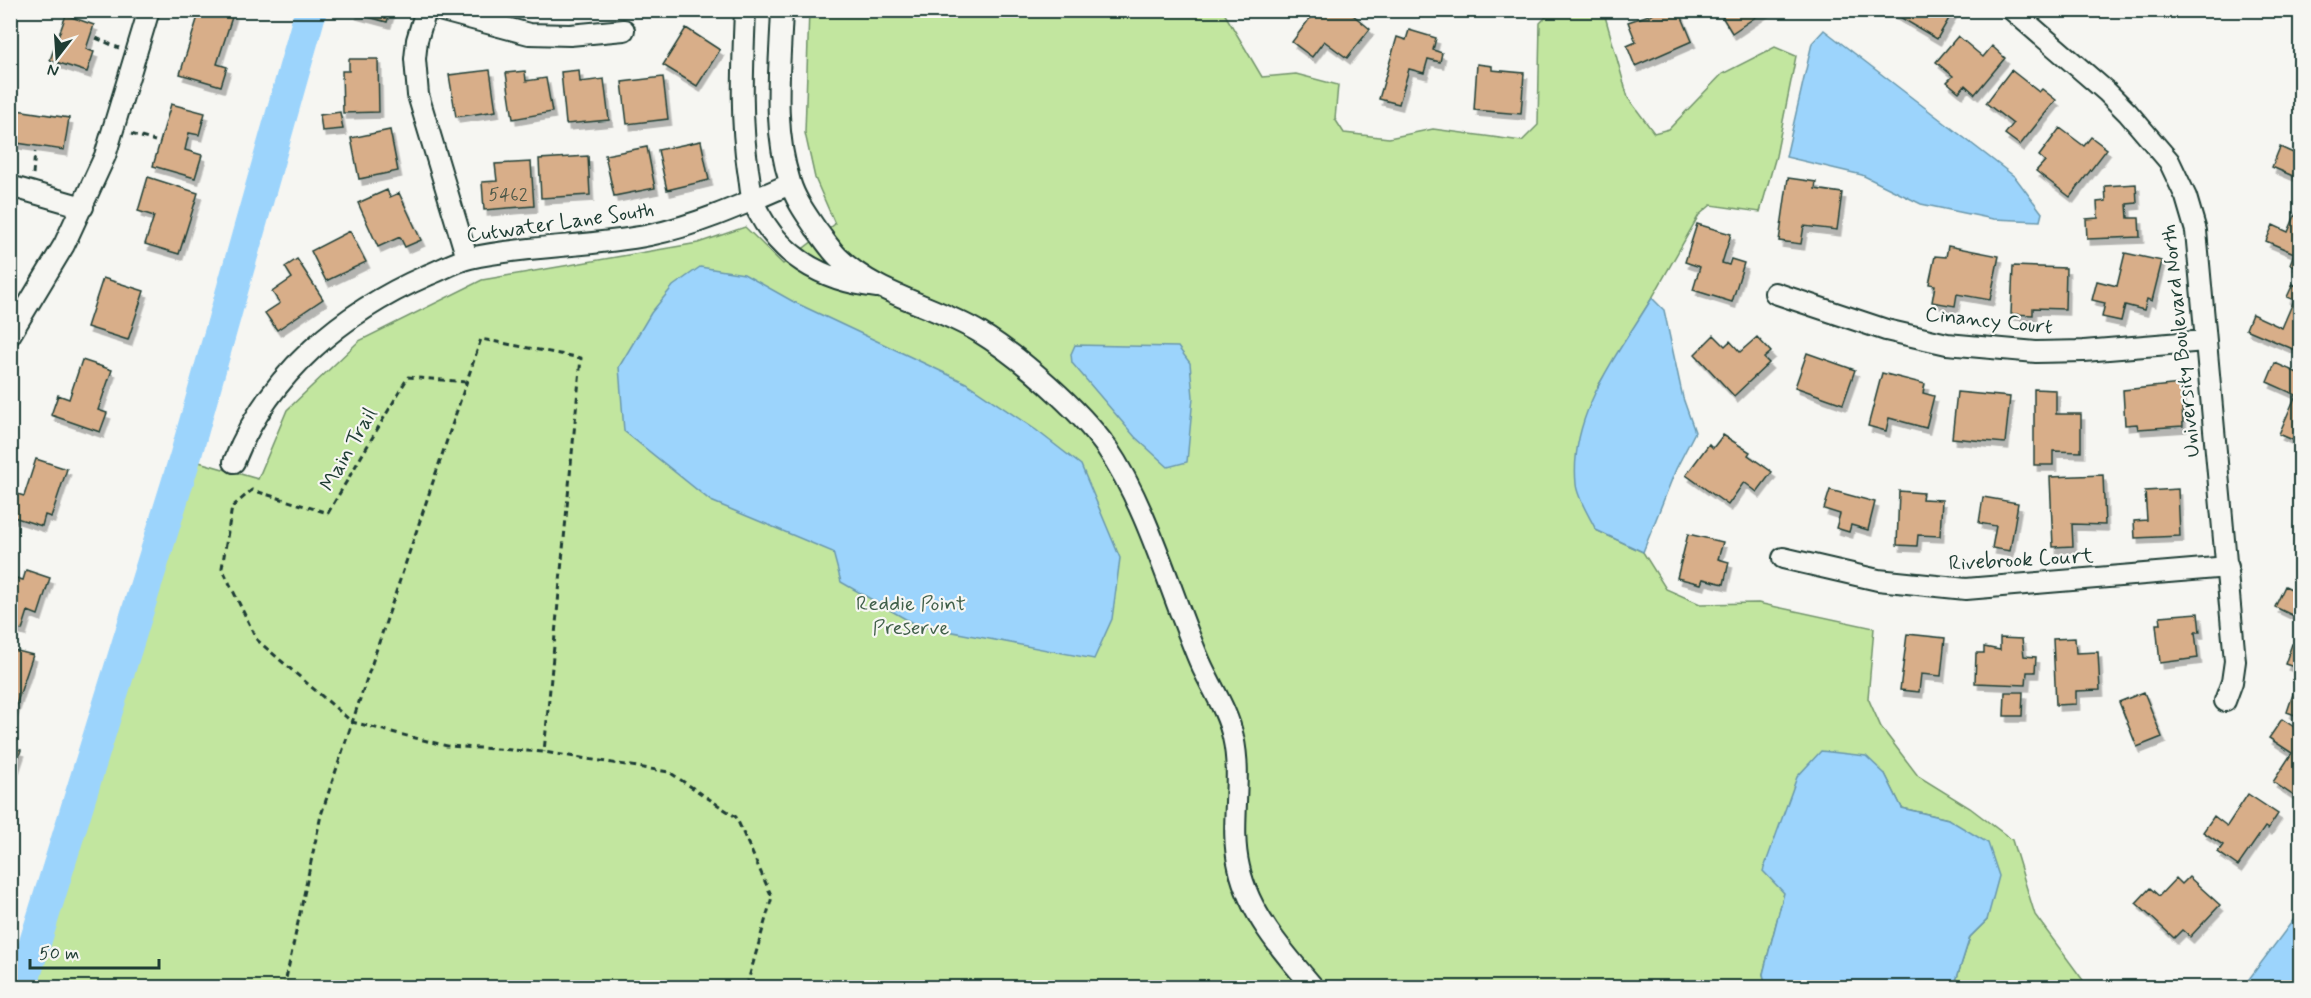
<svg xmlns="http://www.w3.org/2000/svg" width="2311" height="998" font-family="Mynerve,sans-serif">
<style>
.green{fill:#c2e69f;stroke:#70926a;stroke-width:1.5}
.water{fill:#9cd4fc;stroke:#6a98ac;stroke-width:1.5}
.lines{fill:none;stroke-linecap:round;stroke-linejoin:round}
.river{stroke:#9cd4fc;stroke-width:32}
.building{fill:#d8ae89;stroke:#1f3d34;stroke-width:1.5;filter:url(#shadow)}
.minor-casing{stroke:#1f3d34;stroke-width:24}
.path{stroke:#1f3d34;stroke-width:3;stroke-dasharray:6 4.5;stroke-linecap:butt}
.minor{stroke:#f6f6f2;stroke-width:20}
.labels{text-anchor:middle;stroke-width:4.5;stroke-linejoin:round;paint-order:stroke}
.number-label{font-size:18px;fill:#4d5949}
.street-label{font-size:21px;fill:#1f3d34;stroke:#f6f6f2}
.park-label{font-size:21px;fill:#405f49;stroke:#f6f6f2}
</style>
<defs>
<filter id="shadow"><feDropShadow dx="3.5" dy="6" stdDeviation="0" flood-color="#0004"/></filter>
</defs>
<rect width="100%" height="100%" fill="#f6f6f2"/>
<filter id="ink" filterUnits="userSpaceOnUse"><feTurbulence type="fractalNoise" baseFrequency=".0167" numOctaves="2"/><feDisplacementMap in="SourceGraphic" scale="12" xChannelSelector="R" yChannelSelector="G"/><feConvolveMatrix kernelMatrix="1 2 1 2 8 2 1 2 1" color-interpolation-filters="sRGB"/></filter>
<g filter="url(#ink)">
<path class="green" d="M809,10l414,1 39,66 34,-3 42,11 -3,34 9,14 45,5 44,-9 89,12 16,-16 2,-102 8,-8 48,-5 9,6 23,82 26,35 15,-4 53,-55 53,-27 21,9 -20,100 -16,56 -49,-7 -12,10 -47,83 -54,88 -2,144 47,22 23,37 34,15 58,-1 116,25 -6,70 13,29 37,49 52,32 42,32 23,75 53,72h-134l16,-50 17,-17 -39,-101 -46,-11 -17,-34 -101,119 -21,81 3,13 -1745,1 164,-530 73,21 29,-69 72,-69 123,-61 216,-37 47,-16 38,37 52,-40 -20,-46 -10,-45z"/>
<path class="water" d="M1824,30l191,147 27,36 -2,8 -47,-2 -72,-15 -59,-29 -76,-18 26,-114z
M700,267l44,7 50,28 172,81 70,47 45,35 39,93 -8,61 -18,40 -178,-34 -75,-43 -8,-30 -122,-51 -87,-70 -5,-64 32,-54 22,-27z
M1652,298l12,12 19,88 12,34 -19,37 -33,83 -47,-22c-6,-13 -19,-32 -20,-46 -7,-70 42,-130 76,-186z
M1075,345l103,2 12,16 3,34 -6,65 -19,5 -33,-30 -63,-74 -1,-9z
M1821,751l45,5 19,18 17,34 46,11 40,24 11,33 -12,44 -17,17 -16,50h-188l-3,-13 21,-81 -21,-22 34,-94z
M2300,911v76h-57z"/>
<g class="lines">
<path class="river" d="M21,988l164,-530 126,-448"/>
</g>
<path class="building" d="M200,10h21l12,4 -16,50 10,3 -6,19 -41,-12z
M354,10h37l-4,12 -34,-9z
M1316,10h31l23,19 -23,29 -23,-17 -12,16 -20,-15z
M1664,10h15l13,31 -57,25 -8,-20 9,-4 -8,-20z
M1718,10h48l-34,23z
M1888,10h66l-17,29z
M66,15l28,10 -8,24 8,3 -7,20 -37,-12z
M686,28l34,22 -23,36 -34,-21z
M1409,30l27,8 -3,12 9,3 -2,9 -12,-3 -4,14 -15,-4 -10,35 -20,-5 18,-62 9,3z
M1958,36l25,21 9,-11 13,12 -30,36 -10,-9 -6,7 -12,-10 6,-6 -17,-14z
M349,59h29l1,53 -36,1 -1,-42h7z
M1477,64l15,2v4l32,3 -3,41 -47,-4z
M490,70l6,41 -40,6 -7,-42z
M579,70l1,12 24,-3 5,41 -43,4 -5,-52z
M2011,70l28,22 3,-3 14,11 -36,45 -15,-11 8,-10 -27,-21z
M525,71l1,10 20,-3 6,34 -39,7 -7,-46z
M663,77l5,42 -41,5 -5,-42z
M171,104l34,9 -6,22 -10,-2 -4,17 17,5 -7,23 -42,-12z
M10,109l59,9 -5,32 -54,-8z
M340,112l3,17 -21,2 -2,-16z
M2060,128l24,18 7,-9 16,12 -37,48 -34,-26 9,-10 -6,-5z
M390,130l8,41 -39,8 -8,-41z
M701,141l8,39 -42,10 -9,-40z
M647,147l8,41 -41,8 -9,-41z
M2280,147l20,9v23l-28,-12z
M588,156l2,39 -49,3 -2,-39z
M531,162l3,44 -50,4 -2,-28 15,-1 -2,-17z
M148,177l50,16 -19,61 -34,-10 9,-28 -16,-5z
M1788,178l28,4 -1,7 27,4 -5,37 -33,-4 -3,18 -22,-3z
M2136,184l1,19 -10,1 1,14h11l1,19 -53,2 -1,-20 12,-1 -1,-16 9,-1 -1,-15z
M387,190l3,7 9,-4 22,47 -16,7 -5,-10 -22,10 -20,-44z
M2300,204v64l-10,-4 4,-11 -28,-12 7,-16 15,7z
M1697,224l34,10 -9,29 7,2 2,-6 13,4 -12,39 -39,-12 7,-23 -15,-5z
M350,231l16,31 -40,19 -15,-30z
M1948,246l51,10 -9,44 -33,-6 -2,12 -23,-4 3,-17 -6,-1 6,-28 11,1z
M2125,253l37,8 -10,40 -5,-2 -3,11 -19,-5 -4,16 -19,-4 3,-14 -13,-3 5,-19 20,5z
M297,259l26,40 -46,31 -12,-17 15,-10 -8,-11 20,-14 -7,-11z
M2013,266l53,2 -1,41 -32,-1v7l-22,-1z
M103,278l41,13 -16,49 -41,-13z
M2293,284l7,4v64l-54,-23 6,-15 30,14 12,-28 -7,-3z
M1714,335l11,11 5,-5 10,11 17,-15 14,15 -7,6 5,5 -35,33 -39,-42z
M1807,353l48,17 -12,34 -48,-17z
M82,360l30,10 -14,40 9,3 -7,19 -49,-17 7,-20 11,4z
M2275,363l25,11v69l-21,-9 17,-39 -29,-13z
M1882,373l43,11 -2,9 11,3 -8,32 -37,-10 -3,13 -18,-5z
M2181,384l2,42 -45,3 -1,-5 -12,1 -2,-35z
M2034,389l22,1v24h25v38l-28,-1v14h-19z
M1957,392l53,5 -5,46 -53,-5z
M1723,435l27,17 -2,3 24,17 -15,20 -13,-10 -16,23 -42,-30 23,-31 4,4z
M36,459l31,10 -16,48 -6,-2 -3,11 -32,-10 1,-24 13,4z
M2103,475l2,50 -33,-1 1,22 -20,1 -3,-70z
M2178,489l2,47 -45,2 -1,-17 13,-1 -2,-29z
M1830,490l45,12 -7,28 -17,-5 -2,7 -13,-4 4,-14 -16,-5z
M1899,491l24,2 -1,6 20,1 -2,36 -22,-1 -1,11 -20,-1z
M1983,497l35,6 -8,48 -18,-3 4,-22 -17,-3z
M1688,534l35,8 -5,17 11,3 -5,22 -21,-5 -2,5 -24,-6z
M26,570l24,8 -12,37 -10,-4 -6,19 -12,-3v-51l13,4z
M2285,586l15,7 -2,25 -23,-11z
M2198,613l2,19h-5l3,26 -38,5 -4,-39h5l-1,-8z
M1907,634l38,4 -4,38 -20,-2 -2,18 -19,-2z
M2000,638l22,1 2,17 12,1 -1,15h-8l-1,13 -51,-2 1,-30h8v-6l16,3z
M2075,638l1,15 22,-1 2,38 -24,1v13l-20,1 -3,-66z
M2292,644l8,3v22l-15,-5z
M10,649l23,6 -20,59 -3,-1z
M2300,673v44l-13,-5z
M2005,692h18l-1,24h-18z
M2144,692l18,45 -25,10 -18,-45z
M2282,719l18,12v69l-27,-18 19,-29 -23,-15z
M10,747l11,3 -8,24 -3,-1z
M2248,794l30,20 -10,15 -3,-2 -27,39 -20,-14 5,-7 -20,-13 11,-16 13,10z
M2189,877l31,28 -30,32 -8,-7 -8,8 -38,-35 14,-15 9,8 17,-18 6,6z"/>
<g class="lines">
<defs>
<path id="minor" d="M426,10l-9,30 -2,19 3,36 49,163
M439,10l90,24 41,1 54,-5
M745,10c-2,54 -5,107 3,160 2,9 2,22 5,31 23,54 69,80 124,86
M782,10c-2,57 -10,117 8,172 5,17 16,32 26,47 7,9 14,20 22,28 38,38 96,48 141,75 41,25 100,77 128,116 39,57 63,143 90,207 11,28 30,53 36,82 10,43 -4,88 6,130 10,47 45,86 75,121
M2012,10l95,82 21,21 41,48 17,36 10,34 39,430 -3,21 -7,19
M10,186l73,21
M1775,293l111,37 61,14 89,8 48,-1 121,-10
M10,335l54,-90 41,-89 44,-146
M234,462c34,-88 109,-150 194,-187 13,-5 28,-14 42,-17 59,-13 120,-11 180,-23 48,-10 94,-31 140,-51
M1783,558l95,22 88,9 262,-22"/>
</defs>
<use href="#minor" class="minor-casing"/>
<path class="path" d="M96,38l23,10
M131,134l24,7
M33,174l2,-22
M466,382l-58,-5 -80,136 -76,-23 -20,17 -10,61 35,72 95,82 95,24 97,6 125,20 67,45 36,80 -26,91
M284,988l37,-173 160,-476 100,19 -37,394"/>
<use href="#minor" class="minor"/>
</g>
</g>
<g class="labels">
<g class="number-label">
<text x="508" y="200">5462</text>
</g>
<g class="street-label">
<text transform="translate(560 222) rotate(-8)" y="7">Cutwater Lane South</text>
<text transform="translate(1989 320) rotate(6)" y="7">Cinancy Court</text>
<text transform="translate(2180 341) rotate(-96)" y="7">University Boulevard North</text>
<text transform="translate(348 449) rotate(-60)" y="7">Main Trail</text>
<text transform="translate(2021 559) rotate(-3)" y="7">Rivebrook Court</text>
</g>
<g class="park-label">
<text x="911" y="610">Reddie Point<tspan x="911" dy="24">Preserve</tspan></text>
</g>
</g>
<rect width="2311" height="998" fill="none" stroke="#f6f6f2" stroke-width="36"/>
<rect x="18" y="18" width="2275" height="962" fill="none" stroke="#1f3d34" stroke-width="2" filter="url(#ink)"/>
<g transform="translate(57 57) rotate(197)" stroke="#f6f6f2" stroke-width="4.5" paint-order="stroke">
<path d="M0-4.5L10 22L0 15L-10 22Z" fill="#1f3d34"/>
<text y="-9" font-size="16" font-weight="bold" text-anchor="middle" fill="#1f3d34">N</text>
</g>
<path d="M30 959v9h129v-9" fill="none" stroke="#1f3d34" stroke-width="3"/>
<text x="39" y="959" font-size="18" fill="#1f3d34" stroke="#f6f6f2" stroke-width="4.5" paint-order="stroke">50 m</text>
</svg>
